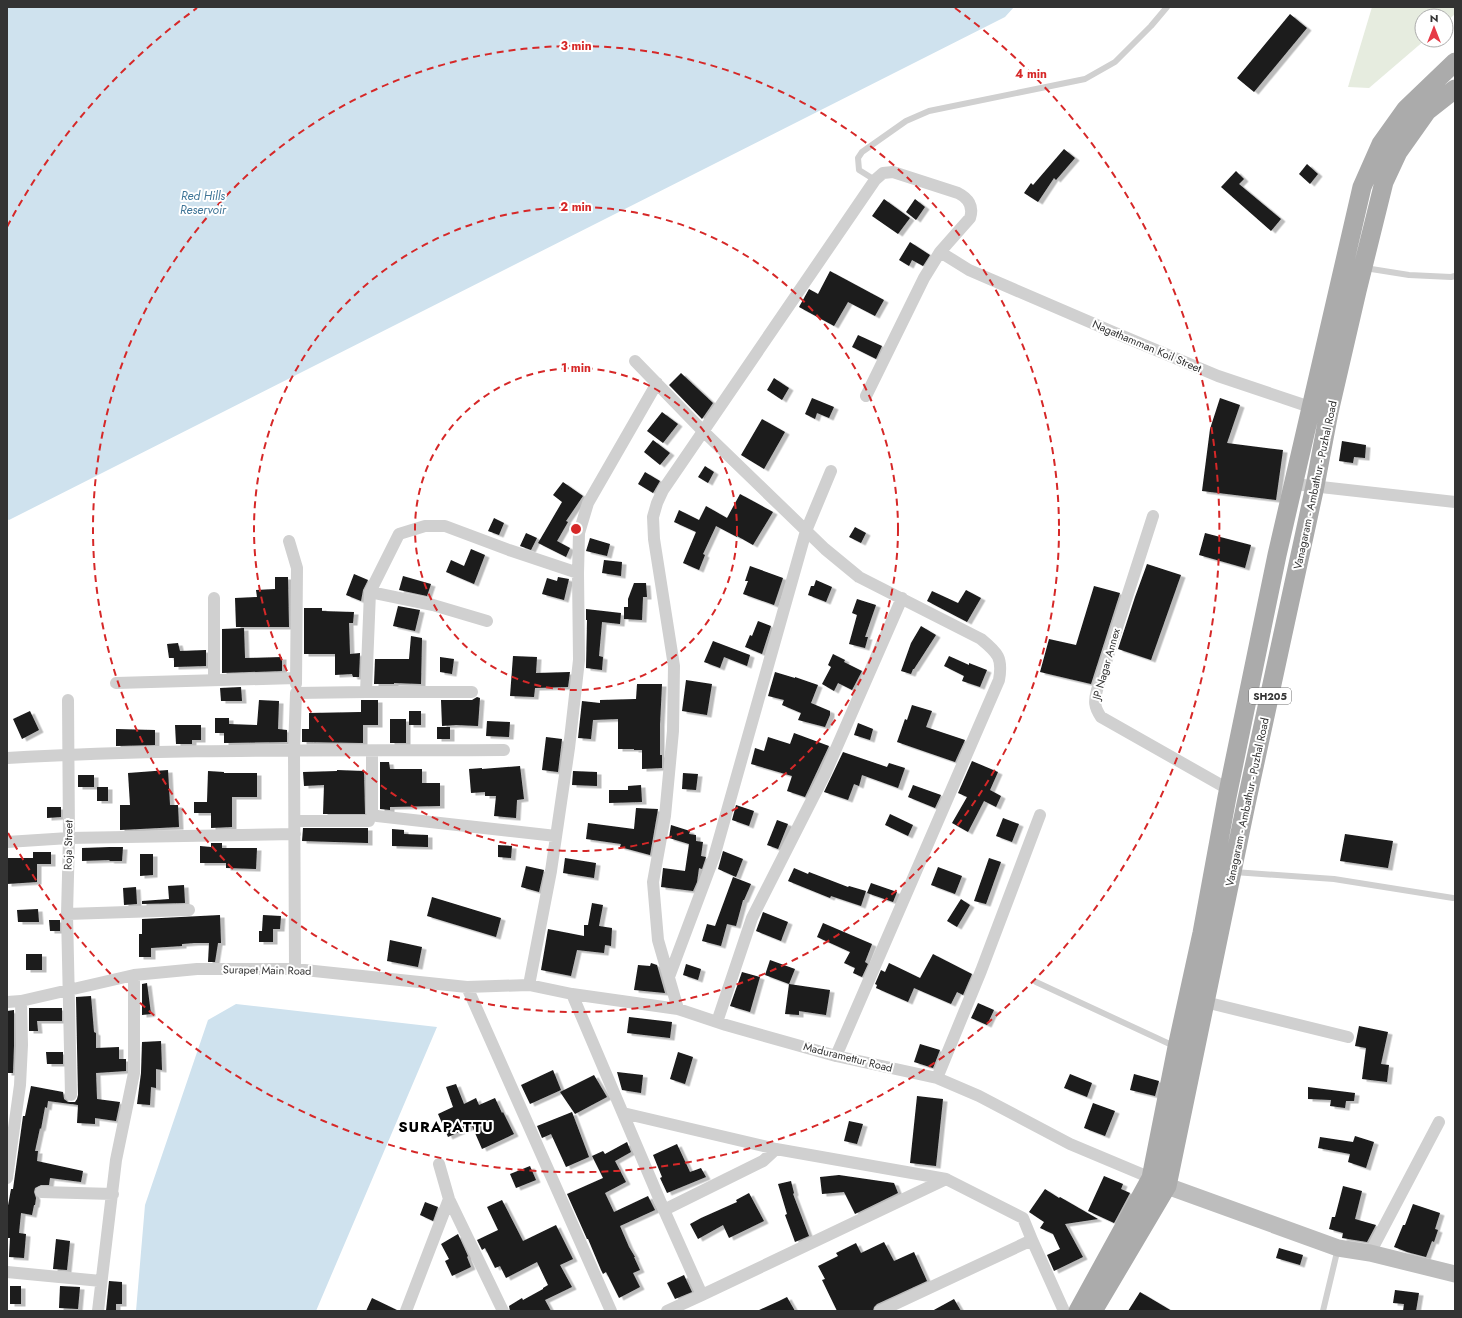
<svg xmlns="http://www.w3.org/2000/svg" width="1462" height="1318" font-family="Jost,sans-serif">
<style>
.green{fill:#e6ecdf}
.water{fill:#cfe2ee}
.building{fill:#1a1a1a;filter:url(#shadow)}
.lines{fill:none;stroke-linecap:round;stroke-linejoin:round}
.lane{stroke:#d0d0d0;stroke-width:6}
.street{stroke:#d0d0d0;stroke-width:12}
.secondary{stroke:#bdbdbd;stroke-width:17}
.primary{stroke:#ababab;stroke-width:19}
.ring{fill:none;stroke:#d62828;stroke-width:2;stroke-dasharray:7 5}
.labels{text-anchor:middle;stroke-width:4;stroke-linejoin:round;paint-order:stroke}
.shield{fill:#fff;stroke:#707070;stroke-width:1}
.shield-label{font-size:10px;font-weight:bold;fill:#333}
.street-label{font-size:11px;fill:#333;stroke:#fff}
.water-label{font-size:12px;font-style:italic;fill:#3f7597;stroke:#fff}
.district-label{font-size:15px;font-weight:bold;letter-spacing:1px;fill:#000;stroke:#fff}
.centre{fill:#d62828;stroke:#fff;stroke-width:2}
.ring-label{font-size:12px;text-anchor:middle;font-weight:bold;fill:#d62828;stroke:#fff;stroke-width:4;stroke-linejoin:round;paint-order:stroke}
</style>
<defs>
<filter id="shadow"><feDropShadow dx="4.5" dy="2.5" stdDeviation="0" flood-color="#0004"/></filter>
</defs>
<rect width="100%" height="100%" fill="#fff"/>
<path class="green" d="M1372,7h83v7l-9,8v-6h-24v24h3l-56,48 -21,-1z"/>
<path class="water" d="M7,7h1007l-9,10 -996,503 -2,-1z
M236,1004l201,23 -121,284h-180l9,-106 63,-185z"/>
<path class="building" d="M1290,14l17,14 -53,64 -17,-14z
M1064,149l11,9 -19,22 -2,-2 -16,24 -14,-9 7,-10 2,2z
M1307,164l11,10 -8,10 -11,-10z
M1236,171l8,8 -5,5 42,35 -10,12 -50,-44z
M884,199l26,19 -12,16 -26,-18z
M915,199l10,8 -9,13 -10,-8z
M910,242l20,13 -7,11 -11,-6 -3,6 -10,-6z
M830,271l54,29 -9,16 -27,-14 -14,24 -35,-19 10,-18 9,5z
M858,335l24,11 -6,13 -24,-12z
M681,373l32,30 -11,16 -33,-34z
M774,378l15,10 -7,12 -15,-10z
M812,398l22,9 -5,11 -12,-5 -2,6 -10,-5z
M1220,398l20,7 -13,38 56,7 -7,50 -74,-9 8,-62z
M662,412l16,12 -15,19 -16,-12z
M762,419l23,13 -21,37 -23,-14z
M653,440l17,13 -10,12 -16,-13z
M1342,441l24,4 -1,13 -11,-1 -1,6 -14,-2z
M705,466l9,6 -6,11 -10,-6z
M645,472l15,9 -7,12 -15,-9z
M563,482l20,14 -17,25 2,1 -11,19 13,7 -4,9 -28,-14 24,-41 -9,-7z
M740,494l33,18 -20,33 -16,-9v1l-21,-11 -13,28 2,1 -6,15 -16,-7 13,-31 -22,-10 5,-12 20,10 7,-14 21,12z
M494,518l10,5 -5,12 -11,-4z
M855,527l11,6 -5,10 -12,-6z
M526,533l11,5 -6,12 -11,-4z
M1205,533l46,12 -6,23 -46,-13z
M590,538l20,6 -3,12 -21,-5z
M471,549l14,6 -11,29 -28,-12 5,-12 13,6z
M604,560l18,2 -1,14 -19,-3z
M1147,564l34,11 -30,85 -33,-11 17,-52z
M750,566l33,12 -9,27 -31,-11 5,-13h-3z
M354,574l14,6 -5,10 -2,11 -15,-6z
M403,576l28,8 -4,12 -28,-6z
M275,577h13l1,50h-53l-1,-29 22,-1 -1,-7 19,-1z
M558,577l11,2 -5,21 -22,-6 5,-16 10,3z
M816,580l16,7 -6,15 -18,-7 3,-9h3z
M634,583h12l1,14h-4l-1,23 -18,-1v-12h4v-8z
M1094,586l26,7 -29,91 -51,-12 9,-33 27,6z
M966,590l15,8 -14,24 -40,-21 5,-10 26,12z
M857,599l19,6 -11,32h3l-3,11 -16,-4 8,-29 -5,-2z
M398,606l22,4 -5,21 -22,-5z
M304,608h18v3l32,1 -1,11h-4l1,31 10,-1 -1,24h-6l-1,-3 -17,1v-21h-31z
M586,609l35,4 -1,11 -18,-2 -3,34 4,1 -1,13 -16,-2 1,-48h-1z
M758,621l13,5 -9,28 -17,-7 5,-12 2,1z
M921,626l15,9 -22,34h-1l-2,5 -10,-3 10,-28z
M244,628l1,30 37,-1v14l-60,2v-44z
M411,636l11,2 -1,46 -27,-1v1h-20l1,-25h34z
M713,641l37,14 -3,11 -23,-9 -4,11 -16,-6z
M178,643l2,8 26,-1v16l-32,1v-9h-5l-2,-14z
M833,654l12,6 -1,2 18,9 -10,19 -14,-7 -4,8 -12,-7 9,-17 -3,-2z
M513,656l24,1 -1,16 34,-1 -2,15 -33,1 -1,9 -24,-1z
M949,656l20,9v-2l18,7 -7,17 -18,-6 2,-5 -20,-10z
M440,657l14,2 -2,15 -12,-2z
M775,672l20,6v-1l23,8 -7,18 19,8v4l-5,12 -27,-7 3,-7 -19,-8 2,-5 -16,-4z
M686,680l26,4 -5,31 -25,-4z
M637,684h25l-2,40v31h2v13l-20,1v-19h-8v-1h-16v-30l-25,1 -2,19 -13,-1 4,-37 18,2v-3l36,-1z
M241,687l1,14h-21l-1,-13z
M477,697l3,1 -2,28 -22,-1 -14,1 -1,-26h31z
M259,700l20,1 -1,28 9,1v12l-63,1v-10h-9v-15h14v6l28,1z
M361,700h17v25h-15v18l-61,-1v-13h7v-16l52,-1z
M912,705l20,6 -6,16 39,13 -10,22 -58,-20 8,-23 2,1z
M30,711l9,19 -17,9 -9,-20z
M409,711h12v14h-12z
M390,719h16v24h-16z
M487,721l23,1 -1,15 -23,-1z
M858,723l15,6 -3,11 -16,-5z
M175,725h26v15h-9v4h-16z
M437,727h13v12h-13z
M116,729l39,1v15l-39,1z
M794,733l35,13 -24,51 -18,-6 5,-15 -41,-12 4,-16 9,3 4,-14 22,7z
M546,737l16,2 -4,33 -16,-2z
M843,752l44,15 2,-4 16,5 -7,20 -36,-13 -3,11 -5,-2 -6,16 -24,-8z
M972,761l26,11 -8,18 11,6 -5,11 -12,-6 -16,31 -16,-9 15,-26 -9,-4z
M380,762h9l1,7h32v14h18v23l-50,1v3l-10,-1z
M520,766l4,33 -7,1 -1,18 -22,-2 2,-20h-11v-4l-14,1 -2,-24 13,-1v1z
M168,770l2,35h8l1,22 -59,3v-25h10l-2,-32z
M337,770l27,1 1,43h-42l1,-29 -20,1 -1,-14 34,-1z
M208,771l16,1v1h33v24h-25v30l-21,1v-15h-17v-11h13z
M573,771l24,1v14l-25,-1z
M683,773l15,1 -2,16 -14,-1z
M78,775h16v12h-16z
M641,785l1,17 -33,1v-13h19v-4z
M913,785l28,10 -6,13 -27,-11z
M97,787h11v14h-11z
M736,805l18,6 -5,15 -17,-6z
M47,807h14v10l-14,1z
M636,808l22,1 -8,46 -30,-8 1,-3 -35,-5 2,-16 46,6z
M890,814l23,11 -5,11 -23,-11z
M1003,818l16,6 -7,18 -16,-6z
M777,820l11,4 -10,25 -11,-4z
M671,825l19,6 -1,3 7,1v6l7,1 -2,14 5,1 -4,12 -3,-1 -2,14 -4,9 -32,-4 2,-19 22,3 4,-27 -20,-6z
M303,828h65v15l-66,-2z
M392,829l12,1v4l24,1v12l-36,-1z
M1345,834l48,7 -5,27 -48,-7z
M211,843h11v5h35l-1,21 -30,-1v-5h-26v-17l11,1z
M498,845l14,1 -1,12 -13,-1z
M110,847h13l-1,14h-13l1,-1 -28,1v-13z
M723,851l20,8 -7,18 -18,-8z
M33,852h18v12h-14v18l-30,2v-26h26z
M140,854h13v21l-13,1z
M565,858l31,5 -2,15 -31,-5z
M989,858l12,4 -15,42 -12,-3z
M526,866l18,4 -5,22 -18,-5z
M938,867l24,9 -7,18 -24,-9z
M794,868l14,6 1,-2 39,15 1,-1 17,5 -5,15 -30,-10 -1,2 -42,-17z
M733,877l18,7 -7,16h-1l-7,26 -9,-2 -6,22 -19,-5 5,-17 8,2z
M871,883l26,9 -4,10 -26,-9z
M184,885l1,18 -43,1v-3l27,-2 -1,-13z
M136,887l1,17 -13,1 -1,-17z
M432,897l69,21 -5,19 -69,-21z
M961,899l9,6 -13,22 -10,-6z
M592,903l11,2 -4,21 13,2 -1,18 -6,-1 -1,8 -27,-3 -6,26 -30,-6 7,-41 36,7v-11h4z
M38,909l1,13h-21l-1,-12z
M763,912l25,10 -7,19 -25,-10z
M220,915l1,28h-3l-3,19h-7l1,-19h-15l-12,1v2l-31,2v9h-12v-23h3v-15z
M263,915l18,1 -1,13h-7v13h-14v-11h3z
M49,920h11v11h-10z
M823,923l49,21 -7,18 3,2 -6,13 -9,-4 2,-5 -11,-5 6,-11 -33,-15z
M390,940l32,7 -4,20 -31,-6z
M26,954h16v16h-16z
M933,954l39,20 -9,21 -6,-3 -6,12 -37,-16 -6,14 -32,-14 1,-3 -2,-1 6,-14 4,2 4,-9 31,15z
M770,960l25,9 -6,15 -24,-9z
M651,963l6,2 8,28 -31,-3 4,-25 12,1z
M686,964l15,5 -3,11 -15,-5z
M742,972l18,5 -10,35 -20,-6z
M147,983l4,31 -9,1v-31z
M789,984l41,6 -4,25 -27,-4v4l-14,-1z
M91,996l3,36 2,1v15l23,-1v12h7v12l-30,2 1,26 23,3 -4,19 -21,-3v6l-18,-1 1,-18 -30,-4 -1,7 -2,-1 -4,22 -1,-1 -5,23h3l-1,10 46,10 -2,11 -31,-4 -1,7h-8l-6,3 -1,4 2,6 -1,7h-1l-2,10 -11,-2 -2,20 7,1 -2,24 -15,-1 1,-19h-3v-27l4,-22h2l10,-73h2l6,-30 32,6 1,7 4,3h7l2,-3 1,-4 -2,-98z
M978,1003l16,7 -7,15 -16,-7z
M29,1008h33v13h-25l1,10h-9z
M14,1010v35l-1,28h-6v-62z
M629,1017l43,5 -2,16 -43,-5z
M1359,1026l29,6 -7,32 8,1 -2,17 -25,-3 4,-31 -11,-2z
M161,1041l1,29 -6,-1v19l-5,-1 -1,18 -13,-1 4,-31 1,-31z
M920,1044l20,6 -7,18 -19,-6z
M46,1052h17v12h-16z
M678,1052l15,5 -8,27 -15,-5z
M553,1070l8,20 -31,14 -9,-19z
M617,1072l26,3 -2,18 -19,-3z
M1070,1074l22,9 -5,14 -23,-9z
M1134,1074l25,7 -4,15 -25,-6z
M594,1075l13,22 -32,17 -15,-22z
M456,1084l8,20 12,-6 3,7 16,-7 7,15 1,-1 11,22 -32,15 -10,-23 -24,11 -10,-23 15,-7 -7,-20z
M1308,1087l47,6 -1,8h-8l-1,7 -15,-2 1,-6 -23,-1z
M917,1096l26,3 -7,67 -26,-3z
M1093,1103l22,8 -10,25 -21,-8z
M572,1112l17,45 -23,10 -15,-33 -9,4 -5,-12z
M849,1121l14,3 -6,20 -13,-3z
M1355,1136l19,6 -8,26 -18,-6 2,-8 -32,-6 2,-11 33,5z
M627,1142l4,10 -16,9 11,21 -21,11 9,19 34,-16 7,14 -35,16 9,21 6,10h-1l6,13 -7,3 7,14 -21,11 -13,-26 -3,2 -2,-4 -13,-31h-1l-20,-45 36,-16 -11,-22 11,-5 2,3z
M677,1144l13,28 11,-4 5,9 -39,16 -7,-15 2,-1 -9,-22z
M530,1166l6,14 -20,8 -6,-14z
M839,1175l55,8 4,10 -43,21 -11,-22 -22,2 -2,-17z
M1104,1176l19,8 -2,5 9,4 -16,30 -26,-12z
M791,1181l3,12 -1,1 16,42 -14,6 -10,-27 2,-1 -9,-30z
M1343,1186l19,5 -7,28 21,6 -9,17 -25,-4 1,-5 -14,-4 3,-12h3z
M1045,1189l14,9 1,-1 38,22 -33,5 18,33 -29,14 -7,-16 13,-6 -7,-15 -13,-6 4,-6 -15,-10z
M749,1193l15,28 -35,17 -6,-13 -25,14 -8,-15 11,-6 36,-16 -1,-2z
M502,1200l21,41 33,-16 17,34 -13,6 12,22 -27,13 6,11h-41l-1,-5 13,-8 1,2 20,-11v-1l5,-3 -11,-23 -31,16 -6,-12 -5,2 -10,-20 -3,2 -5,-10 21,-10 -11,-23z
M425,1202l13,5 -5,14 -13,-6z
M1413,1204l27,9 -5,16 3,1 -4,12 -2,-1 -6,16 -19,-5 -13,-5 9,-22h2z
M458,1234l10,22 -1,1 4,10 -19,9 -7,-15 4,-2 -8,-15z
M56,1239l14,2 -3,29 -14,-1z
M884,1242l10,19 20,-9 13,29 -50,23 -3,3 -1,4h-36l-15,-31 3,-1 -7,-13 20,-10 -2,-3 20,-10 5,10z
M1279,1248l24,7 -3,10 -24,-7z
M684,1275l8,17 -17,7 -8,-16z
M109,1281l13,1v22h-6v7h-10z
M10,1286h11v18h-11z
M60,1286l20,1 -2,22 -19,-1z
M1395,1290l24,3 -3,18h-13l1,-7 -11,-1z
M1140,1292l32,19h-44z
M787,1297l8,14h-38l22,-10z
M372,1298l27,13h-33z
M954,1299l7,12h-29z"/>
<g class="lines">
<path class="lane" d="M875,180l-16,-10 -1,-12 4,-6 44,-31 23,-10 156,-32 30,-17 36,-36 16,-19
M1365,268l44,7 42,2 4,-1
M1234,872l100,7 119,19
M1036,982l138,64
M1323,1311l15,-63"/>
<path class="street" d="M635,361l68,70 122,118 34,28 122,62c17,14 22,19 18,41l-163,376
M866,396l58,-118 16,-26
M1294,484l161,18
M1153,516l-56,174c-3,11 -3,17 4,27l127,72
M289,541l8,27 -1,116
M370,592l63,13 54,16
M214,598v82
M116,683l180,-5
M366,692l4,-100 29,-58 26,-8h20l64,24 69,23
M68,700l1,138 -2,76 4,181
M372,751v62l5,3 179,20
M7,758c165,-10 332,-7 497,-8
M295,821h74
M7,842l62,-4 226,-4
M67,914l122,-4
M295,969l-1,-218 2,-58 70,-1h106
M669,977l45,-120 92,-326 25,-60
M529,985l22,-114 18,-123 10,-88 -1,-87 1,-40 9,-30 69,-120
M467,987l144,324
M572,994l92,216
M7,1002l14,-1 113,-26 63,-6h98l172,18 62,-2 43,9 106,15 48,16 110,31 101,22 42,18 91,48 81,34
M1205,1002l143,35
M678,1009l-20,-69 -5,-58 12,-66 8,-85 1,-65 -20,-127 -1,-22 4,-14 6,-13 212,-310 8,-7 10,-1 65,21c10,5 16,13 12,25l-30,34 29,18 144,62 105,44 98,33
M717,1022l35,-104 73,-144 77,-176
M937,1078l44,-107 59,-156
M623,1113l153,36
M439,1164l10,35 54,112
M7,1178l13,-93 2,-40 -1,-44
M41,1192l72,2
M1032,1240l32,71
M1370,1253l69,-131
M7,1272l94,9
M98,1311l18,-151 18,-87v-98
M406,1311l43,-112
M667,1311l35,-16 244,-116 -170,-30 -13,12 -99,49 38,85
M880,1311l152,-71 -9,-22 -77,-39"/>
<path class="secondary" d="M1155,1180l12,6 171,62 32,5 85,21"/>
<path class="primary" d="M1078,1311l73,-133 26,-131 25,-114 25,-136 50,-242 85,-368 19,-43 25,-35 49,-47
M1093,1311l74,-125 79,-382 69,-318 14,-74 28,-121 27,-109 14,-30 29,-41 28,-22"/>
</g>
<g class="ring">
<circle cx="576" cy="529" r="161"/>
<circle cx="576" cy="529" r="322"/>
<circle cx="576" cy="529" r="483"/>
<path d="M7 227A644 644 0 0 1 197 8M955 8A644 644 0 1 1 7 831"/>
</g>
<g class="labels">
<rect class="shield" x="1249" y="688" width="42" height="16" rx="3"/>
<g class="shield-label">
<text x="1270" y="700">SH205</text>
</g>
<g class="street-label">
<text transform="translate(1147 346) rotate(23)" y="4">Nagathamman Koil Street</text>
<text transform="translate(1315 485) rotate(-78)" y="4">Vanagaram - Ambathur - Puzhal Road</text>
<text transform="translate(1106 664) rotate(-74)" y="4">JP Nagar Annex</text>
<text transform="translate(1247 802) rotate(-78)" y="4">Vanagaram - Ambathur - Puzhal Road</text>
<text transform="translate(68 845) rotate(-89)" y="4">Roja Street</text>
<text transform="translate(267 970) rotate(1)" y="4">Surapet Main Road</text>
<text transform="translate(848 1057) rotate(14)" y="4">Maduramettur Road</text>
</g>
<g class="water-label">
<text x="203" y="200">Red Hills<tspan x="203" dy="14">Reservoir</tspan></text>
</g>
<g class="district-label">
<text x="446" y="1132">SURAPATTU</text>
</g>
</g>
<circle cx="576" cy="529" r="6" class="centre"/>
<g class="ring-label">
<text x="576" y="50">3 min</text>
<text x="1031" y="78">4 min</text>
<text x="576" y="211">2 min</text>
<text x="576" y="372">1 min</text>
</g>
<rect width="1462" height="1318" fill="none" stroke="#333333" stroke-width="16"/>
<g transform="translate(1434 28)"><circle r="19" fill="#ffffff" stroke="#adadad"/>
<path d="M0-3L7 15L0 10L-7 15Z" fill="#e63946"/>
<text y="-6" font-size="11" font-weight="bold" text-anchor="middle" fill="#333333">N</text>
</g>
</svg>
